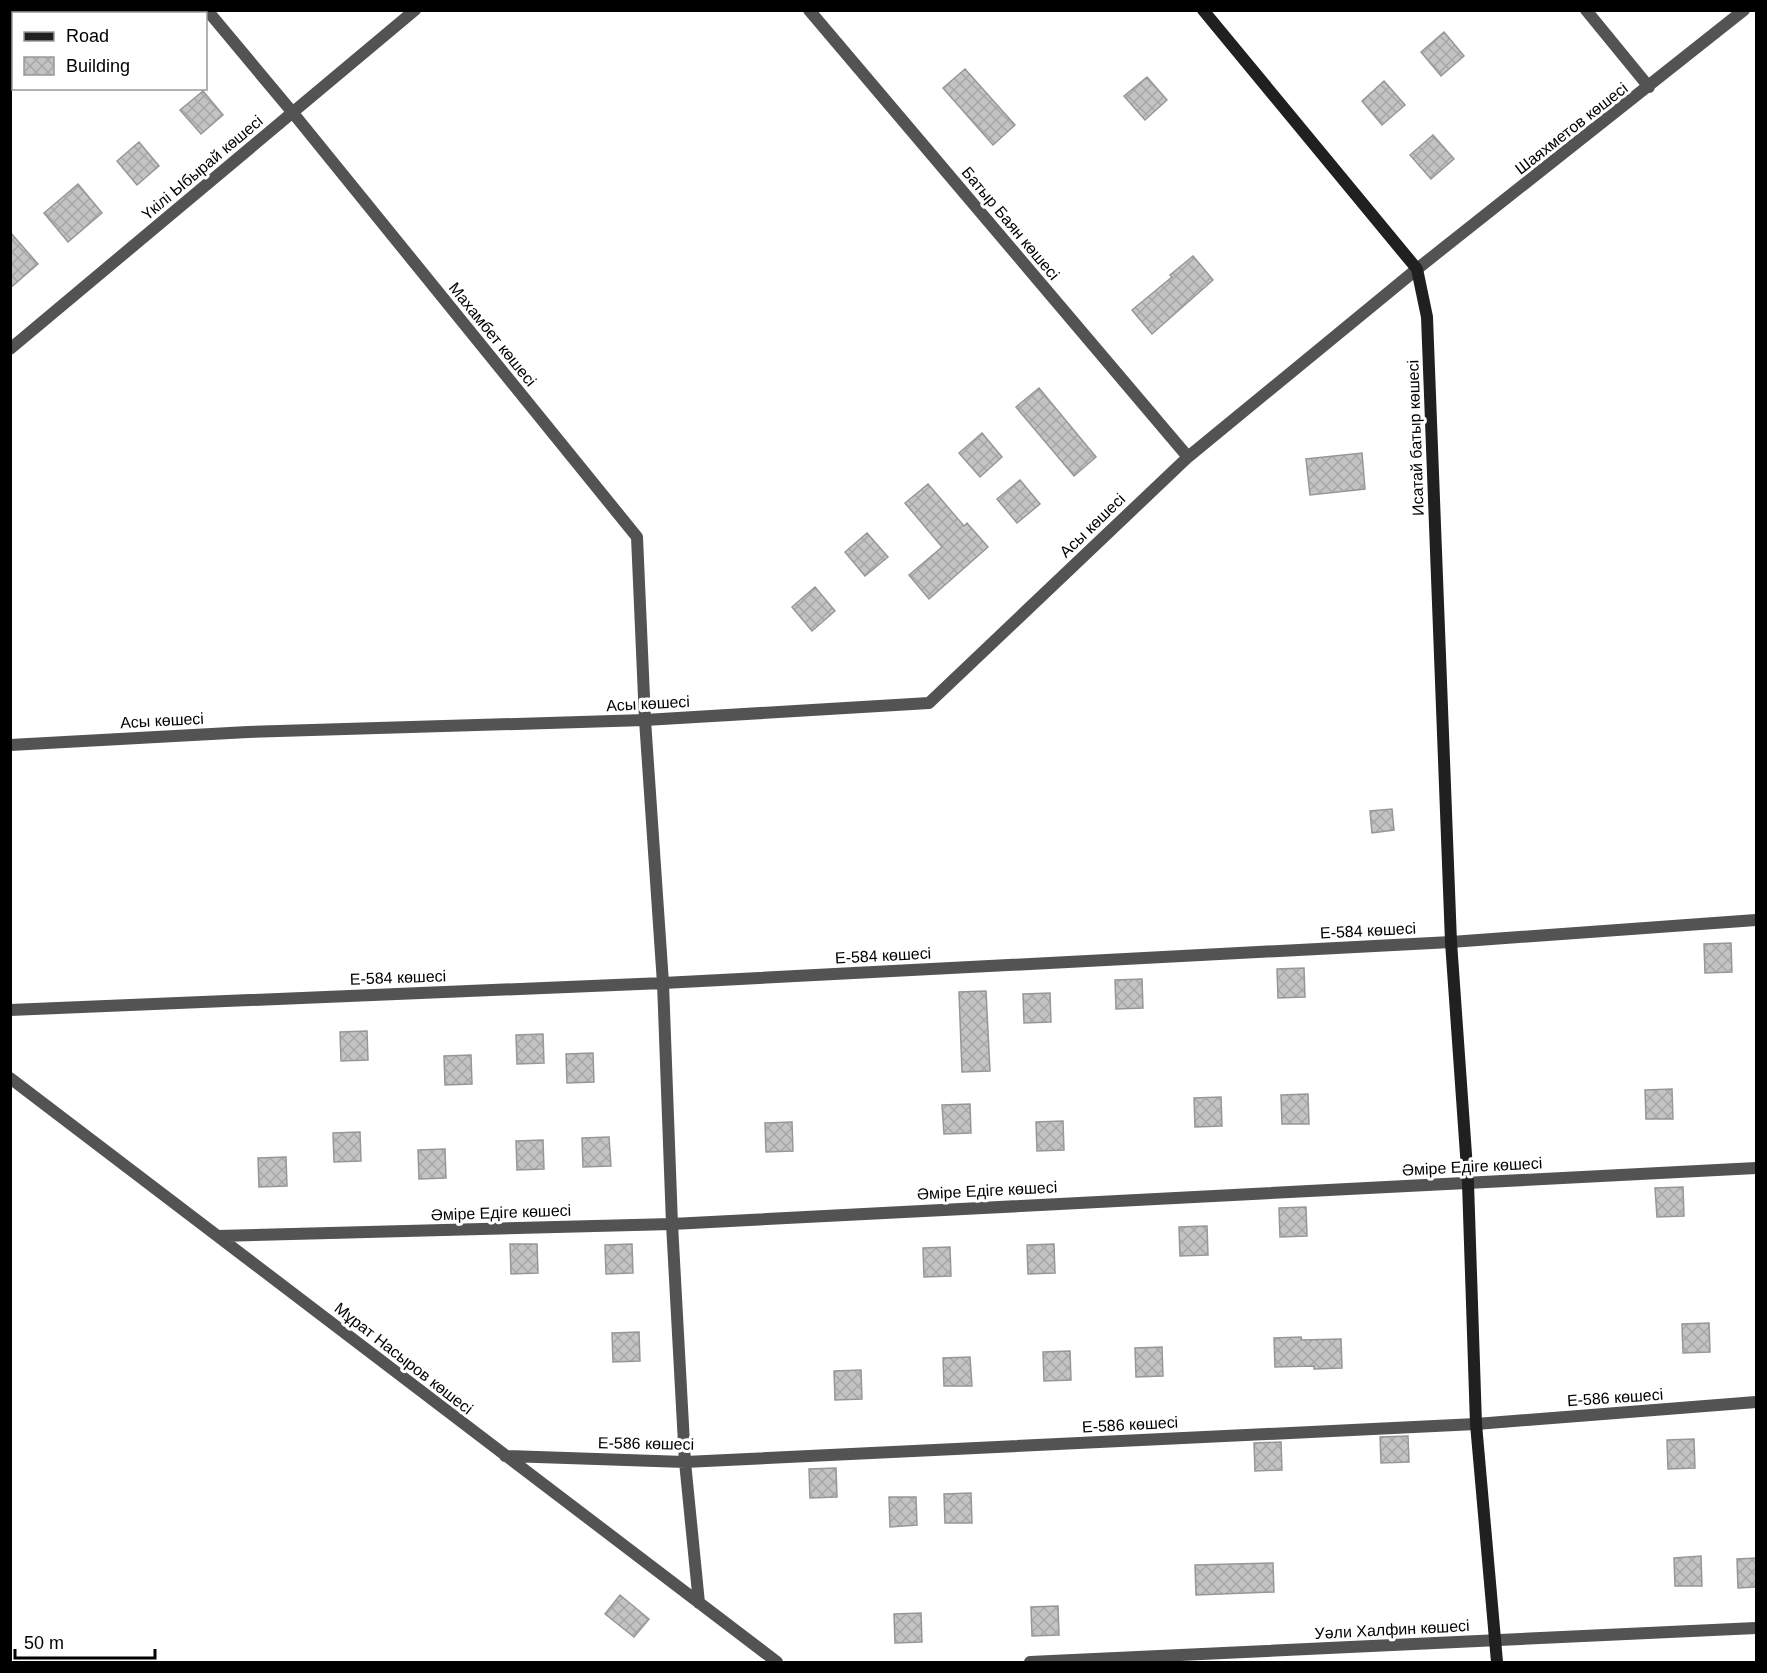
<svg xmlns="http://www.w3.org/2000/svg" width="1767" height="1673" font-family="Arial,sans-serif">
<style>
.building{fill:url(#building-cross-hatch);stroke:#979797;stroke-width:1.5}
.lines{fill:none;stroke-linecap:round;stroke-linejoin:round}
.street{stroke:#535353;stroke-width:12}
.secondary{stroke:#202020;stroke-width:12}
.labels{text-anchor:middle;stroke-width:6;stroke-linejoin:round;paint-order:stroke}
.street-label{font-size:16px;fill:#000;stroke:#fff}
</style>
<defs>
<pattern id="building-cross-hatch" width="8" height="8" patternUnits="userSpaceOnUse" patternTransform="scale(1.5)"><rect width="8" height="8" fill="#c3c3c3"/><path d="M0 0l8 8M0 8l8-8" fill="none" stroke="#a6a6a6"/></pattern>
</defs>
<rect width="100%" height="100%" fill="#fff"/>
<path class="building" d="M1444,32l20,24 -23,20 -20,-24z
M965,69l50,56 -22,20 -50,-57z
M1147,77l20,23 -22,20 -21,-24z
M1384,81l21,24 -23,20 -20,-24z
M203,91l20,24 -22,19 -21,-24z
M1433,135l21,24 -23,20 -21,-24z
M139,142l20,24 -22,19 -20,-24z
M78,184l24,29 -34,29 -24,-29z
M10,232l28,32 -28,24z
M1193,256l20,24 -61,54 -20,-24 40,-33 -2,-2z
M1039,388l57,69 -22,19 -58,-69z
M982,433l20,24 -22,20 -21,-24z
M1362,453l3,36 -55,6 -4,-36z
M1020,480l20,24 -23,19 -20,-24z
M928,484l36,42 3,-3 21,24 -59,52 -20,-24 33,-28 -37,-44z
M867,533l21,24 -23,19 -20,-24z
M815,587l20,24 -23,20 -20,-24z
M1392,809l2,21 -22,3 -2,-22z
M1731,943l1,29 -27,1 -1,-29z
M1304,968l1,29 -27,1 -1,-29z
M1142,979l1,29 -27,1 -1,-29z
M986,991l4,80 -28,1 -3,-80z
M1050,993l1,29 -27,1 -1,-29z
M367,1031l1,29 -27,1 -1,-29z
M543,1034l1,29 -27,1 -1,-29z
M593,1053l1,29 -27,1 -1,-29z
M471,1055l1,29 -27,1 -1,-29z
M1672,1089l1,30h-27l-1,-29z
M1308,1094l1,30h-27l-1,-29z
M1221,1097l1,29 -27,1 -1,-29z
M970,1104l1,29 -27,1 -2,-29z
M1063,1121l1,29 -27,1 -1,-29z
M792,1122l1,29 -27,1 -1,-29z
M360,1132l1,29 -27,1 -1,-29z
M609,1137l2,29 -28,1 -1,-29z
M543,1140l1,29 -27,1 -1,-29z
M445,1149l1,29 -27,1 -1,-29z
M286,1157l1,29 -28,1 -1,-29z
M1683,1187l1,29 -27,1 -2,-29z
M1306,1207l1,29 -27,1 -1,-29z
M1207,1226l1,29 -28,1 -1,-29z
M510,1244h27l1,29 -27,1z
M632,1244l1,29 -27,1 -1,-29z
M1054,1244l1,29 -27,1 -1,-29z
M950,1247l1,29 -27,1 -1,-29z
M1709,1323l1,29 -27,1 -1,-29z
M639,1332l1,29 -27,1 -1,-29z
M1301,1337l1,3 39,-1 1,29 -28,1v-3l-39,1 -1,-29z
M1162,1347l1,29 -27,1 -1,-29z
M1070,1351l1,29 -27,1 -1,-29z
M970,1357l2,29h-28l-1,-28z
M861,1370l1,29 -27,1 -1,-29z
M1408,1436l1,26 -28,1 -1,-26z
M1694,1439l1,29 -27,1 -1,-29z
M1281,1442l1,28 -27,1 -1,-28z
M836,1468l1,29 -27,1 -1,-29z
M971,1493l1,30h-27l-1,-29z
M889,1497h27l1,28 -27,2z
M1701,1556l1,30h-27l-1,-28z
M1756,1558v29l-18,1 -1,-29z
M1273,1563l1,29 -78,3 -1,-30z
M620,1595l29,24 -15,18 -29,-23z
M1058,1606l1,29 -27,1 -1,-29z
M921,1613l1,29 -27,1 -1,-29z"/>
<g class="lines">
<path class="street" d="M207,10l86,103 344,424 8,183 18,263 9,241 13,238 14,141
M809,10l379,447
M1586,10l63,77
M10,12l3,-2
M10,349l405,-339
M10,745l238,-13 397,-12 284,-17 259,-246 229,-188 327,-259
M10,1010l653,-27 788,-41 305,-22
M10,1078l767,584
M218,1236l454,-12 1084,-56
M505,1456l180,6 791,-38 280,-22
M1030,1662l726,-34"/>
<path class="secondary" d="M1203,10l214,259 10,48 24,625 17,241 8,241 21,238"/>
</g>
<g class="labels">
<g class="street-label">
<text transform="translate(1571 128) rotate(-38)" y="6">Шаяхметов көшесі</text>
<text transform="translate(202 167) rotate(-40)" y="6">Үкілі Ыбырай көшесі</text>
<text transform="translate(1011 223) rotate(50)" y="6">Батыр Баян көшесі</text>
<text transform="translate(493 334) rotate(51)" y="6">Махамбет көшесі</text>
<text transform="translate(1415 438) rotate(-92)" y="6">Исатай батыр көшесі</text>
<text transform="translate(1092 525) rotate(-44)" y="6">Асы көшесі</text>
<text transform="translate(648 703) rotate(-3)" y="6">Асы көшесі</text>
<text transform="translate(162 720) rotate(-3)" y="6">Асы көшесі</text>
<text transform="translate(1368 930) rotate(-3)" y="6">Е-584 көшесі</text>
<text transform="translate(883 955) rotate(-3)" y="6">Е-584 көшесі</text>
<text transform="translate(398 977) rotate(-2)" y="6">Е-584 көшесі</text>
<text transform="translate(1472 1166) rotate(-3)" y="6">Әміре Едіге көшесі</text>
<text transform="translate(987 1190) rotate(-3)" y="6">Әміре Едіге көшесі</text>
<text transform="translate(501 1212) rotate(-2)" y="6">Әміре Едіге көшесі</text>
<text transform="translate(404 1358) rotate(38)" y="6">Мұрат Насыров көшесі</text>
<text transform="translate(1615 1397) rotate(-4)" y="6">Е-586 көшесі</text>
<text transform="translate(1130 1424) rotate(-3)" y="6">Е-586 көшесі</text>
<text transform="translate(646 1443) rotate(1)" y="6">Е-586 көшесі</text>
<text transform="translate(1392 1629) rotate(-3)" y="6">Уәли Халфин көшесі</text>
</g>
</g>
<rect width="1767" height="1673" fill="none" stroke="#000000" stroke-width="24"/>
<rect x="12" y="12" width="195" height="78" fill="#ffffff" stroke="#999999" stroke-width="1.5"/>
<rect x="24" y="32" width="30" height="9" fill="#202020" stroke="#999999" stroke-width="1.5"/>
<text x="66" y="42" font-size="18" fill="#000000">Road</text>
<rect x="24" y="57" width="30" height="18" fill="url(#building-cross-hatch)" stroke="#999999" stroke-width="1.5"/>
<text x="66" y="72" font-size="18" fill="#000000">Building</text>
<path d="M15 1649v9h140v-9" fill="none" stroke="#000000" stroke-width="3"/>
<text x="24" y="1649" font-size="18" fill="#000000" stroke="#ffffff" stroke-width="4.5" paint-order="stroke">50 m</text>
</svg>
